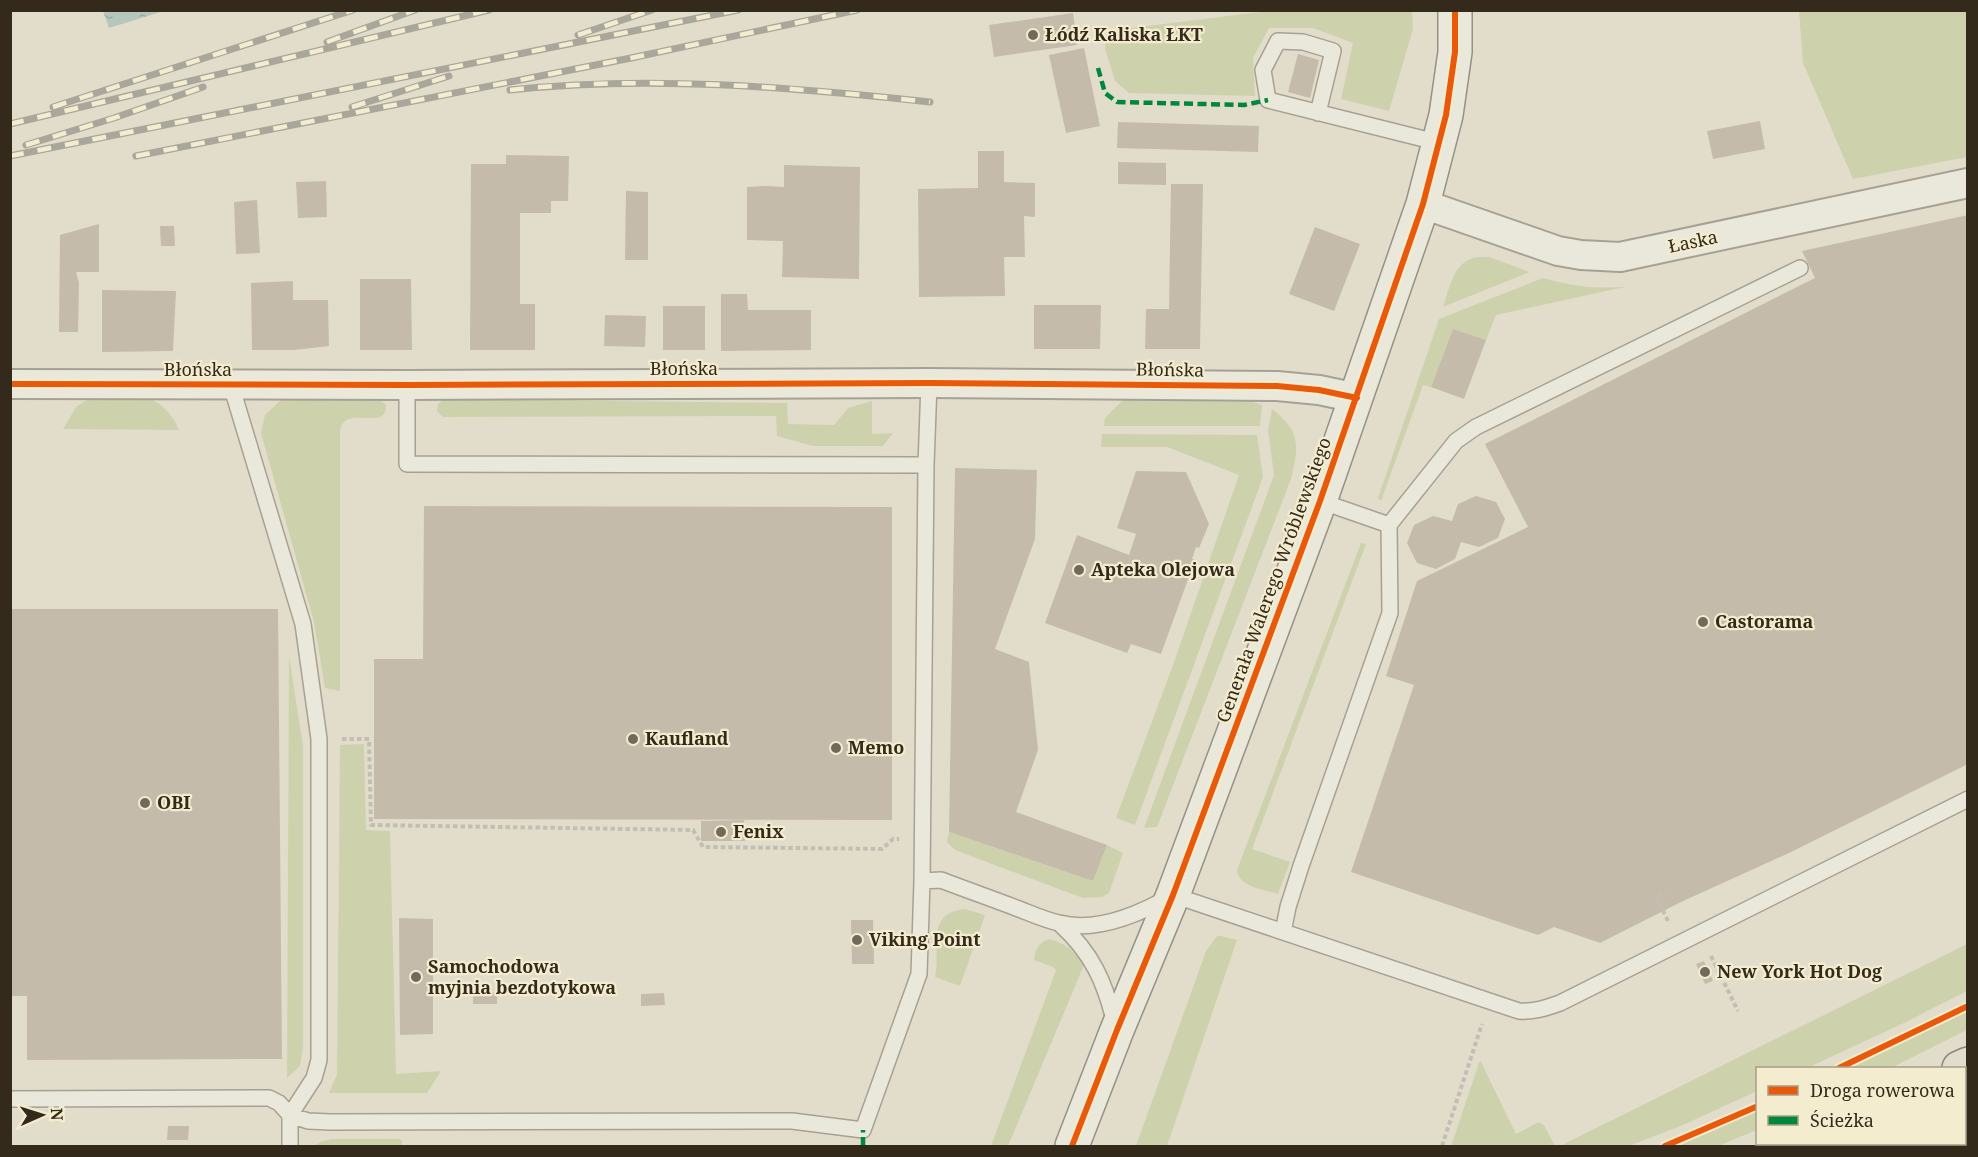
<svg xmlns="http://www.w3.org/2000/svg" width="1978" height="1157" font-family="'Noto Serif',serif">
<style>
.grass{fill:#ced2ac}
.water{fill:url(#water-ripples)}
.building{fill:#c5bbab}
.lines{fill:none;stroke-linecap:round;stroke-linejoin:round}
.lane-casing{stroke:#a7a194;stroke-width:18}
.street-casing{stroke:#a7a194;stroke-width:32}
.secondary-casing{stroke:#969184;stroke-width:36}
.primary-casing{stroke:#8c877a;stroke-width:36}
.path{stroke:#c2beb3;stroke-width:4;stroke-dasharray:4.5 3;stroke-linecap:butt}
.lane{stroke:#eae7db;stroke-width:15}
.street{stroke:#eae7db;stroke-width:28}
.secondary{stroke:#eae7db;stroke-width:33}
.primary{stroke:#e1ddcd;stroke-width:33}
.rail-casing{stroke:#a9a69b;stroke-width:7}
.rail{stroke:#f4eccf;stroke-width:4.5;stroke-dasharray:14;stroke-linecap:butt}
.quiet{stroke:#00873e;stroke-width:4.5;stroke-dasharray:9 4.5;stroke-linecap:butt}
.cycleway-casing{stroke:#f4eccf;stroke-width:10}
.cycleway{stroke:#e8590c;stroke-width:6}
.poi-dot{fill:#716959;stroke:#f4eccf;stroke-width:2}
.labels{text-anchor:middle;stroke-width:4.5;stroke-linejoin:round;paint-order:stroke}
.poi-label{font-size:18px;font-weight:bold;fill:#342a1c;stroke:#f4eccf;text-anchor:start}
.street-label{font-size:18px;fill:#342a1c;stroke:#f4eccf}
</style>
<defs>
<pattern id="water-ripples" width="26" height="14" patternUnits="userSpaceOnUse" patternTransform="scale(1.5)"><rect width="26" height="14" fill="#b5c7bd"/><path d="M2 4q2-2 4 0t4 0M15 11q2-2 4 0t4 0" fill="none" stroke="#9caba2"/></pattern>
</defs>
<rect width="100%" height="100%" fill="#e2ddca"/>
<path class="grass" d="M1276,10l136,1 1,18 -24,82 -48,-12 12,-56 -40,-15h-44l-16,30 2,38 -126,-3 -14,-12 -10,-33 2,-17z
M1799,11h168v146l-114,22 -50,-116z
M1479,257h10l41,15 -87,35c8,-22 10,-47 36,-50z
M1543,278c29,8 55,12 86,8l-133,29 -10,25 -33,-11 -22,58 -8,-2 -42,116 -3,-3 61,-179z
M91,397c13,0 43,-2 54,0 15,4 29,19 34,33l-116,-1 13,-22z
M377,397l9,8c1,28 -42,-2 -46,26v260l-15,-3 -11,-66 -53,-189 4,-18 18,-17z
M445,399l342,4 1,21 46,1 14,-17 24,-7v33l21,-1 -10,13h-70l-36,-10 -1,-20 -333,1 -6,-6 1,-7z
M1123,400l130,2 9,3 -2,21h-156l1,-8z
M1272,409c29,22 27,37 19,70l-134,348 -13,1 130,-353 -6,-45z
M1102,434l155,1 6,42 -128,348 -19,-7 57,-153 66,-190 -72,-28h-66z
M1361,543l5,1 -114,305 38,13 -12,32c-13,-4 -40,-7 -41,-24z
M289,656l14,90v301l-3,19 -13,12z
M364,744l2,86 24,1 6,243 45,-3 -14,22h-98l8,-19 3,-329z
M949,832l144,49 14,-36 16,8 -14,40 -7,4 -19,1 -128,-48 -8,-8z
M965,909l20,6 -25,71 -25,-9c6,-28 -11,-64 30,-68z
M1217,936h4l16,4 -70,206h-31l70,-195z
M1049,939c16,4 26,12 35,26l-76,181h-17l65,-176 -3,-3 -19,-7c1,-10 5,-18 15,-21z
M1967,944v47l-61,31 -99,46h-49l-1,23 -74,34 -54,21h-69z
M1967,1011v19l-76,38h-40z
M1480,1060l36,74 23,-12 5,3 11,21h-104z
M1757,1111v19l-39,16h-39z
M332,1139h66l4,1v6h-87l5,-4z"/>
<path class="water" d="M103,11v-1l61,1 -55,17z"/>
<path class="building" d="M1073,13l4,32 -83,12 -5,-32z
M1084,48l16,78 -34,7 -17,-78z
M1298,54l21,6 -9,38 -22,-6z
M1760,121l5,28 -52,10 -6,-28z
M1118,122l141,4 -1,26 -141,-4z
M978,151h26v31l31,1v34l-11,-1 1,41h-21l1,39 -86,1 -1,-108 60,-1z
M506,155l63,1 -1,45h-17v12h-31v91h15v46h-65l1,-186h35z
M1118,162l48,1v22l-48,-1z
M784,165l76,2 -1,112 -77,-2 1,-36 -36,-1v-53l19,-1 18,1z
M326,181l1,36 -29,1 -2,-36z
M1171,184h32l-3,165h-55l1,-40h23z
M626,191l22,1v68h-23z
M257,200l3,53 -24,1 -2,-52z
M1968,215v549l-177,88 -110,50 -81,41 -46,-16 -16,8 -187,-63 63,-187 -28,-9 31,-95 111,-54 -43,-83 330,-166 -13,-27z
M99,224v48h-23l3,11 -1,49h-19l1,-97z
M160,226h14l1,20h-14z
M1315,227l45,17 -26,67 -45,-17z
M360,279h51l1,71h-52z
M293,281v19h35l1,46 -35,4h-42l-1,-67z
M102,290l74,1 -3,60 -71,1z
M721,294h26l1,16h63v40l-90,1z
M1034,305h67l-1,44h-66z
M663,306h42v44h-42z
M605,315l41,1 -1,31 -41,-1z
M1453,329l33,11 -22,59 -33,-12z
M955,468l82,2 -2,69 -40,110 34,13 9,88 -22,62 91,33 -14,36 -144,-49z
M1136,471l50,1 23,52 -10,24 -3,-1 -4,12 3,1 -34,94 -30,-10 -4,9 -82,-30 32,-88 52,20 7,-21 -19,-6z
M1476,496l20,6 9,17 -7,19 -19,9 -18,-5 -6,17 -19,10 -19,-6 -10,-20 7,-18 19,-9 19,5 6,-17z
M424,506l468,1v313l-518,-1v-160h49z
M10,609h268l4,450 -255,1v-64h-17z
M744,820l1,21h-44v-20z
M399,918l34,1v115l-33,1z
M851,920h22l1,44h-22z
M1704,961l9,20 -8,3 -9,-20z
M473,991l24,1v12h-24z
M664,993l1,12 -24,1v-12z
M168,1126h21l-1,14h-21z"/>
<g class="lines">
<defs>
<path id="lane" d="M1318,113l15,-62 -30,-9 -25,-1 -15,29 5,30 172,43
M929,383l-3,82 -4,416 19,-1c26,10 52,19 78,29 13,5 26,11 40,14 38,10 81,-9 114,-28l346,116c15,1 27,-3 41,-8l408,-204
M231,385l72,239 16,115v321l-5,18 -24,37 18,6 22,1 462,-1 71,9 56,-156 3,-93
M407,385v79l519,1
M1320,501l69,24
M1060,924c32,29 45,58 55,100
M1283,932l5,-25 13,-41 89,-253 -1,-88 67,-84 20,-14 324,-159
M10,1099l259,-1 10,5 11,12v31"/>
<path id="street" d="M1423,204l135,47 23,4 39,2 348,-74
M10,384l397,1 522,-2 348,3 42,4 38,8"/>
<path id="secondary" d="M1072,1146l45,-116 56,-135 147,-394 103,-297 23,-89 9,-63v-42"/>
<path id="primary" d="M1959,1068l9,-4
M1793,1146l6,-2
M1958,1146l6,-2"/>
</defs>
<use href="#lane" class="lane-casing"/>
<use href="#street" class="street-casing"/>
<use href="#secondary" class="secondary-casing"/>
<use href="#primary" class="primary-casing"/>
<path class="path" d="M342,739h27l2,86 322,5 10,17 179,2 11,-10h6
M1668,921l-12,-25 18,-9
M1711,956l27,55
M1442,1146l40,-122"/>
<use href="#lane" class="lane"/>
<use href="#street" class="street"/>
<use href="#secondary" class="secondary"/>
<use href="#primary" class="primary"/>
<defs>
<path id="rail" d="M578,35l74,-25
M327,42l88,-32
M510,90c139,-15 281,-3 420,12
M53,107l300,-97
M352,107l97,-31
M10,124l479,-114
M26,145l88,-27 89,-31
M10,156l728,-146
M136,156l495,-98 226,-48"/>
</defs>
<use href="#rail" class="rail-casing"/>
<use href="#rail" class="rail"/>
<path class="quiet" d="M1098,68l7,25 12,9 127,3 24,-5
M863,1146v-16"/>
<defs>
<path id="cycleway" d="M10,384l397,1 522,-2 348,3 42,4 38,8
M1839,1068l129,-62
M1072,1146l45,-116 56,-135 147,-394 103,-297 23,-89 9,-63v-42
M1665,1146l93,-40"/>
</defs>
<use href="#cycleway" class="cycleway-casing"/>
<use href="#cycleway" class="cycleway"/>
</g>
<g class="poi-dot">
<circle cx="1033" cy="35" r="6"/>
<circle cx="1079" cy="570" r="6"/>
<circle cx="1703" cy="622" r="6"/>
<circle cx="633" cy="739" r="6"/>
<circle cx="836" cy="748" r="6"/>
<circle cx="145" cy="803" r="6"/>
<circle cx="721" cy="832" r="6"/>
<circle cx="857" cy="940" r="6"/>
<circle cx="1705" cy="972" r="6"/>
<circle cx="416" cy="977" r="6"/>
</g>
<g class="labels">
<g class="poi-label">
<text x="1045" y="41">Łódź Kaliska ŁKT</text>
<text x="1091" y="576">Apteka Olejowa</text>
<text x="1715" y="628">Castorama</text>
<text x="645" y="745">Kaufland</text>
<text x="848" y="754">Memo</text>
<text x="157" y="809">OBI</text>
<text x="733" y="838">Fenix</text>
<text x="869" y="946">Viking Point</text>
<text x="428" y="973">Samochodowa<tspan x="428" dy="21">myjnia bezdotykowa</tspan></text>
<text x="1717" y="978">New York Hot Dog</text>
</g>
<g class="street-label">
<text transform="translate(1693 242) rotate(-12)" y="6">Łaska</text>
<text x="684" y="375">Błońska</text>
<text x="198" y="376">Błońska</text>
<text transform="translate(1170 370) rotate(1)" y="6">Błońska</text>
<text transform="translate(1274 580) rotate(-70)" y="6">Generała Walerego Wróblewskiego</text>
</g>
</g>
<rect width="1978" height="1157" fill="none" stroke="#342a1c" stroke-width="24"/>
<rect x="1756" y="1067" width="210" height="78" fill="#f4eccf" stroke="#a79e87" stroke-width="1.5"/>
<rect x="1768" y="1086" width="30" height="9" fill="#e8590c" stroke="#a79e87" stroke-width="1.5"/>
<text x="1810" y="1097" font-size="18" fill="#342a1c">Droga rowerowa</text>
<rect x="1768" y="1116" width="30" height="9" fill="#00873e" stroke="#a79e87" stroke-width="1.5"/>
<text x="1810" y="1127" font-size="18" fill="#342a1c">Ścieżka</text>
<g transform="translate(42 1115) rotate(87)" stroke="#f4eccf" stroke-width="4.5" paint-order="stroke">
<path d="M0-4.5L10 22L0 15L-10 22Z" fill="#342a1c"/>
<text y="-9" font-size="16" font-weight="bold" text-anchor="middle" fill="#342a1c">N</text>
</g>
</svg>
